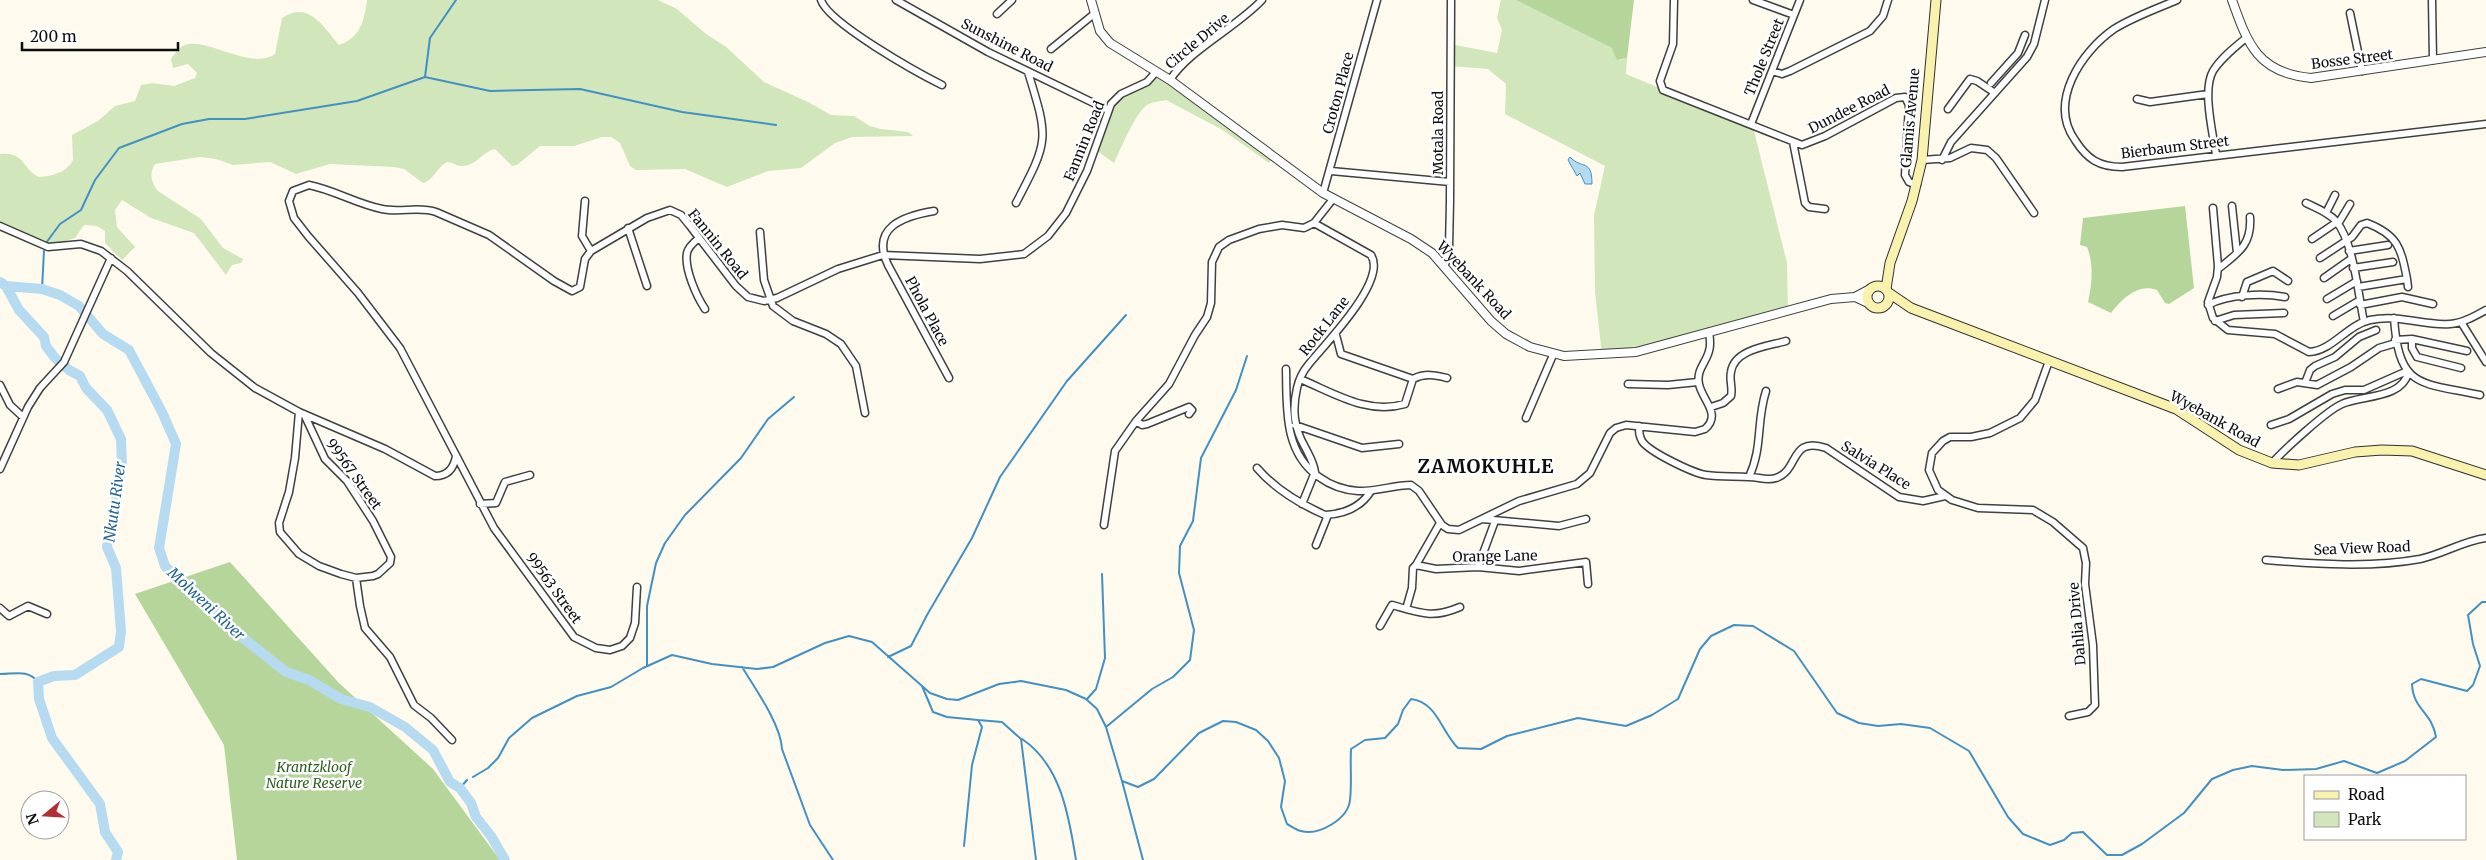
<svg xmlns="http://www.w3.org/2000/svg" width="2486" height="860" font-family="Merriweather,serif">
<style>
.green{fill:#d1e6ba}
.forest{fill:#b5d59b}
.water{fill:#b6dbf1;stroke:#4390c3}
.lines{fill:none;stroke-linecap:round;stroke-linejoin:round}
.stream{stroke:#4390c3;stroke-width:2}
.river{stroke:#b6dbf1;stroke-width:10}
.minor-casing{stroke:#404040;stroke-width:9}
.tertiary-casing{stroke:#404040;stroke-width:10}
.secondary-casing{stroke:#2f2f2f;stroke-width:11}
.minor{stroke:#fff;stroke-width:6}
.tertiary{stroke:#fff;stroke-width:8}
.secondary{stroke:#f9f1ae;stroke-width:9}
.labels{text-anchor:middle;stroke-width:5;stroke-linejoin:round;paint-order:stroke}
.street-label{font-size:14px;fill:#0d0d0d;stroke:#fff}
.park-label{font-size:14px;font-style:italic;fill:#2f6022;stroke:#fff}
.water-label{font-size:15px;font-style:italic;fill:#206295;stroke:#fff}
.district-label{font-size:19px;font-weight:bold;letter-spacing:1px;fill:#0d0d0d;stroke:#fff}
</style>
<rect width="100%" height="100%" fill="#fefbee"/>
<path class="green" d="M367,0h291l19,9 29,25 19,12 39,36 46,21 21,12 23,1 16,10 11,3 27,3 5,4 -61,1 -17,6 -34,25 -33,3 -41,16 -42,-18 -49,1 -6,-4 -10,-23 -9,-6h-9l-28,9h-34l-23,19 -5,1 -17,-17c-13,3 -19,17 -33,17 -6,0 -9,-4 -15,-4 -10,5 -13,18 -24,21l-19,-14 -10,-2 -64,-3 -34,10 -26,-12 -37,3 -17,-6 -16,-2 -45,7c-6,10 -4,18 3,27l43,28 22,29 20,11 -2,4 -9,2 -6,10 -32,-42 -43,-15 -29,-18 -7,10 2,17 18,20 -13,13 -17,-17v-12l-8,-5 -13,-1 -9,13 -19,6h-13l-43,-21v-69c25,-3 22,15 39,23 14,-1 27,-4 34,-17l-1,-25 26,-14 17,-15 20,-5 6,-16 11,-2 22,3 21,-8 2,-5 -9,-9 -15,4 -2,-9c4,-5 8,-12 14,-14 22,-8 66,26 90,9l7,-36c26,-18 41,8 57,27 22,-8 25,-24 28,-45z
M1501,0h15l96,48 8,12 7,-2 -1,16 127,53 34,136 1,47 -111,30 -75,15 -7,-63 -1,-77 11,-49 -100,-52 1,-30 -18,-15 -38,-3v-22l47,9 5,-23 -5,-12z
M1157,71l118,85 -6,7 -48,-34 -55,-29c-5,1 -14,2 -19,5 -13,10 -25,42 -33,58l-18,-13 16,-46z"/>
<path class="forest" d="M1516,0h118l-7,58 -10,2 -5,-12z
M2185,206l9,82 -25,16 -4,-1 -8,-13c-19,-7 -35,9 -46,23l-23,-11c4,-19 6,-37 -1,-55l-7,-2 3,-27z
M230,562l109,121 94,86 67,91h-263l-13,-115 -89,-151z"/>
<path class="water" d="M1570,157c12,13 22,1 22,27h-7l-5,-11 -3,3 -9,-16z"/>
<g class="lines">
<path class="stream" d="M425,77l5,-39 26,-38
M46,243l14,-19 21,-14 14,-30 24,-32 63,-24 27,-5h36l112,-18 68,-24 65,14 90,-2 102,23 94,13
M42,289l2,-38
M888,657l23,-11 16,-31 45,-77 28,-61 67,-96 59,-66
M647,666v-60l9,-43 9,-20 20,-28 56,-57 27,-39 26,-22
M742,667c13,21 39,58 40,82l28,76 23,35
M0,674c15,0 28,-5 38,8
M922,686l11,26 14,5 31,3 4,7 -10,38 -8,81
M1087,699l9,-10 9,-31 -3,-84
M978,720l24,2 19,17 15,121
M1106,727l46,-38 21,-12 17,-17 4,-30 -15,-57 1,-27 13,-25 8,-63 35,-68 11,-34
M1022,739c39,26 47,77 54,121
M473,777l15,-9 10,-10 11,-20 23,-20 45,-22 34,-9 32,-19 29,-13 40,9 45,5 16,-2 52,-24 24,-7 23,6 58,51 17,6 11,1 41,-16 22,-3 45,9 20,9 11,10 9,18 16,54 16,6 16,-8 45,-46 24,-12 13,1 20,8 12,11 11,17 6,23 -4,26 6,17c4,2 9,6 14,7 18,5 47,-12 49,-31 2,-16 0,-34 1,-51l14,-9 20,-2 13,-14 5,-14 8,-11c26,3 30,32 47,49l23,1 26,-13 71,-18 48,8 26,-11 26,-16 22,-50 11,-13 23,-11 19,1 41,25 43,62 22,10 19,3 23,-2 29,4 39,23 39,66 15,17 27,11 14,-5 8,-7 11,-1 24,23h15l20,-11 42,-31 28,-34 21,-9 19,-4 31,4 33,-1 28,-8 33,12 28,-12 31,-24c-4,-25 -23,-27 -24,-53l9,-5 46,12 6,-6 7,-19 -7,-22 -5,-29 14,-13h4
M1122,781l21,79
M460,788l7,-8"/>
<path class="river" d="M0,282l6,4 36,3 18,6 19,11 24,28 26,16 33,62 14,32 -17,104 6,18 73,68 48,38 23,8 32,19 29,8 35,20 28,23 17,32 10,6 11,15 5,14 15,19 14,24
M6,286l13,24 25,27 2,9 9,12 14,12 11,6 6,12 21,22 14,29 1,27 -15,81 9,21 5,63 -2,16 -44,28 -21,1 -16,6 1,17 13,39 48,66 5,28 13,20 -2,8"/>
<defs>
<path id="minor" d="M821,0c7,23 97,73 121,85
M896,0l92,52 120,58
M1674,0l-1,44 -13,37 3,9 139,55 23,-9 71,-38 9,-1 4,8 -4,70 4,7 8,3
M1753,0l41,15
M2177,0c-21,9 -44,17 -63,29 -33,23 -66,73 -39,111 12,19 24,27 47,27l364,-43
M2432,0l1,60
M2350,13l12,58
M997,14l15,-14
M1051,49l43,-35
M1772,71l10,3 8,-3 80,-40 13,-15 5,-16
M1170,80c19,-30 67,-53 92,-80
M1991,83l27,-30 7,-18
M2137,99l13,3 58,-8
M1948,109l22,-30 7,2 18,12
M1751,124l49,-124
M1793,142l12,61 4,4 16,2
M2216,155c-3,-22 -14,-65 -3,-84 8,-13 22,-24 33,-33
M1922,160l28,-2 21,-10 16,2 9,8 38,55
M1942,160l9,-18 76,-85 7,-13 11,-44
M1331,171l119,11
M1323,193l54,-193
M585,201l-3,35 9,15
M1016,203c33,-63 33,-63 12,-131
M2306,203c10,5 22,9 30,18 18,22 22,73 28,101
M2232,206l5,47
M2213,208l5,58 -1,11 -9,25 5,16 15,12 47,4 34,18c23,-1 38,-27 61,-32 30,-6 53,6 80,4 13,-1 25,-8 36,-14
M934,211c-30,5 -64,16 -46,54l61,113
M2326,213l9,-18
M2338,224l12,-20
M0,226l48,21 33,-3 20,7 26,20 84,82 44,35 44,24 86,37 50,27c13,0 19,-8 21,-20
M628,228l19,58
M760,232l4,48 9,26 20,15 33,13 15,10 15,22 9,47
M699,238c-5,4 -11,9 -12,15 -3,16 10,44 18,56
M2312,239l25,-17
M2349,251l39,-6
M2320,258l32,-21 9,-12 6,-2c31,12 34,25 40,56
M1445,265l4,-17 1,-47 1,-201
M2353,268l40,-6
M2218,269c20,-16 34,-24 32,-52
M2324,278l27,-19
M2358,287l49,-8 1,8
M2242,297l5,-15 26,-11 15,10
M2327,299l30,-18
M2208,305c21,-11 55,-12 77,-8
M2360,305l42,-8 31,7
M2333,316l27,-16
M2394,318c5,71 25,64 86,77
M2215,321l19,-6 50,-2
M2461,322l25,40
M1336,335l5,19 72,25
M2412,339v9l5,9 44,11
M2395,340l17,-1 55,12
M2049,361l-14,39 -15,18 -30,15 -19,4h-21l-7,4 -11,12 -3,17 9,20 14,10 26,8 55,2 20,12 30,26 3,15 -1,21 8,61 2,60 -7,7 -19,4
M1286,369c1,38 -3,83 33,108 11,8 24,13 39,14 18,1 35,-6 53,-6l8,6 23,34 6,4 11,1 60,-29 58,-17 13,-11 20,-40 6,-5 10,-3 69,7 10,-3c17,-15 -3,-29 -6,-45 -3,-14 7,-21 10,-33 2,-6 1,-13 0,-19
M1300,379c34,14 67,36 105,25l8,-25c12,-6 22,-4 34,-1
M2305,383l5,-13 5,-4 20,-9 24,-20 17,-7
M1628,384l40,1 30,-3
M0,385l10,20 13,12
M2278,389l19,-7 20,3 34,-18 28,-19 17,-5
M1711,407l12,-4 8,-7c2,-8 -2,-16 0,-24 3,-23 38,-26 55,-31
M299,412l-4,46 -6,34 -10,31 1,9 19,22 20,12 22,8 15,4 17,-2 5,-2 12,-11 1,-6 -18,-36 -26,-40 -22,-22 -21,-45
M1526,418l27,-63
M1136,421l6,4 5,-1 42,-17 3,3 -3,4
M1295,425l67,23 37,-4
M2271,425l18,-6 43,-25 13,-4h19l43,-19
M1639,426c0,6 0,10 3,15 7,11 51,32 64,34 14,2 29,1 43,2 9,0 18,4 27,1 24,-8 13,-42 50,-30l73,49 24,4 22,-5
M2272,463c12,-13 54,-52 70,-59 19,-9 60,-5 66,-31
M1257,468c18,21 43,36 68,47 19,-1 36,-8 46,-24
M0,469l28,-62 12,-19 24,-26 47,-104
M1749,477c14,-30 7,-55 17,-86
M480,504l16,-1 9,-21 25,-7
M1302,504l13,-32c-1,-9 -6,-17 -10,-25 -11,-19 -13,-37 -8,-59 2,-9 6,-17 12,-24 15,-19 79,-83 62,-109l-57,-32 19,-24
M1482,519l77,7 27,-7
M1104,525l11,-74 21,-30 33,-37 26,-49 12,-18 4,-14 1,-41 7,-15 10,-7 30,-11 23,-4 22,3 10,-5
M1316,545l12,-30
M2266,560c50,4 105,8 154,-1 23,-5 43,-18 66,-21
M1416,565l24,-42
M1478,567l17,-46
M356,578l4,28 5,22 25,29 24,48 17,13 21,22
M637,587l-2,36 -5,15 -8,8 -12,4 -14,-2 -22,-11 -80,-109 -94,-180 -42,-55 -50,-57 -14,-18 -5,-17 4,-10 16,-6c25,5 48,19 73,24 18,4 37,-3 54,3l53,23 65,46 18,10 8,-4 5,-28 6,-8 56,-33 23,-8 11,5 9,11 46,60 12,11 16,4 13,-3 61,-29 45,-14 97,4 44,-5 24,-18 18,-23 21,-42 24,-67 10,-10 26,-12 9,-10
M0,608l9,8 19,-10 19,8
M1406,609l6,-21 1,-20 3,-3 20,4 42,-2 41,4 67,-9 2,22
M1380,626l12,-21c28,8 40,14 68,2"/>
<path id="tertiary" d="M1091,0l9,31 10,12 60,37 153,113 88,46 21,14 59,68 15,13 24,13 34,9 72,-4 195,-53 24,-2 15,7
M2232,0c16,45 26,73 79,78l175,-26
M1855,297l15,-8"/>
<path id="secondary" d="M1867 297a11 11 0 1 1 22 0a11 11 0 1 1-22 0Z
M1886,289l4,-26 22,-62 10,-41 14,-160
M1889,293l22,15 265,101 63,41 33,13 27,2 56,-13 27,-2 30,1 74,24"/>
</defs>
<use href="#minor" class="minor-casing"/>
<use href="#tertiary" class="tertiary-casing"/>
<use href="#secondary" class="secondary-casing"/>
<use href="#minor" class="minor"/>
<use href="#tertiary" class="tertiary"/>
<use href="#secondary" class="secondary"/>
</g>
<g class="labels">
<g class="street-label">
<text transform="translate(1197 41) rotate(-40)" y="5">Circle Drive</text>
<text transform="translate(1007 45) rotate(27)" y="5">Sunshine Road</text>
<text transform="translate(1764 57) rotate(-68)" y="5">Thole Street</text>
<text transform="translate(2352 59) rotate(-7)" y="5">Bosse Street</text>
<text transform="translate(1338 93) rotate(-75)" y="5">Croton Place</text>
<text transform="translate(1849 109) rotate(-27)" y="5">Dundee Road</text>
<text transform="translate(1910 118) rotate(-85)" y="5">Glamis Avenue</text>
<text transform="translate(1438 133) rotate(-90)" y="5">Motala Road</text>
<text transform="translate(1084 141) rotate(-68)" y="5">Fannin Road</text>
<text transform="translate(2175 147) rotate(-7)" y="5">Bierbaum Street</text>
<text transform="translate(718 244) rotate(51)" y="5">Fannin Road</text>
<text transform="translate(1474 280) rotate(47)" y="5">Wyebank Road</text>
<text transform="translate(927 311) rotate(62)" y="5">Phola Place</text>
<text transform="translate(1324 326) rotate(-52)" y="5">Rock Lane</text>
<text transform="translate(2215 419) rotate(29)" y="5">Wyebank Road</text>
<text transform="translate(1876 465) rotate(32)" y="5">Salvia Place</text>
<text transform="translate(354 474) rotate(54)" y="5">99567 Street</text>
<text transform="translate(2362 548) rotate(-2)" y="5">Sea View Road</text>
<text transform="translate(1495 556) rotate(-1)" y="5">Orange Lane</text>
<text transform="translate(554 588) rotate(54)" y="5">99563 Street</text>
<text transform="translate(2077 624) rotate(-95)" y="5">Dahlia Drive</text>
</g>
<g class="park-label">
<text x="314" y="772">Krantzkloof<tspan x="314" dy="16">Nature Reserve</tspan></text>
</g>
<g class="water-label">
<text transform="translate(115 502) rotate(-82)" y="5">Nkutu River</text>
<text transform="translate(206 604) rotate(43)" y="5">Molweni River</text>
</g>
<g class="district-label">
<text x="1486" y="473">ZAMOKUHLE</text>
</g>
</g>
<rect x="2304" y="775" width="162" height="65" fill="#ffffff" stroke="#9e9e9e"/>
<rect x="2314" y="791" width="25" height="8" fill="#f9f1ae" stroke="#9e9e9e"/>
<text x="2348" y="800" font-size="15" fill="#0d0d0d">Road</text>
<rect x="2314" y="812" width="25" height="15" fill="#d1e6ba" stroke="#9e9e9e"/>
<text x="2348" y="825" font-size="15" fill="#0d0d0d">Park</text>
<g transform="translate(45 815) rotate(252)"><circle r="24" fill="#ffffff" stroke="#9e9e9e"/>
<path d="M0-4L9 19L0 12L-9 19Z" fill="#b22f36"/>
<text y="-8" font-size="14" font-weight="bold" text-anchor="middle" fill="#0d0d0d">N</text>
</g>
<path d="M22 42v8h156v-8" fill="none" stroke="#0d0d0d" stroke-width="2.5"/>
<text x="30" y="42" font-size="15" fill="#0d0d0d" stroke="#ffffff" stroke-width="4" paint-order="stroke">200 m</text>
</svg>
